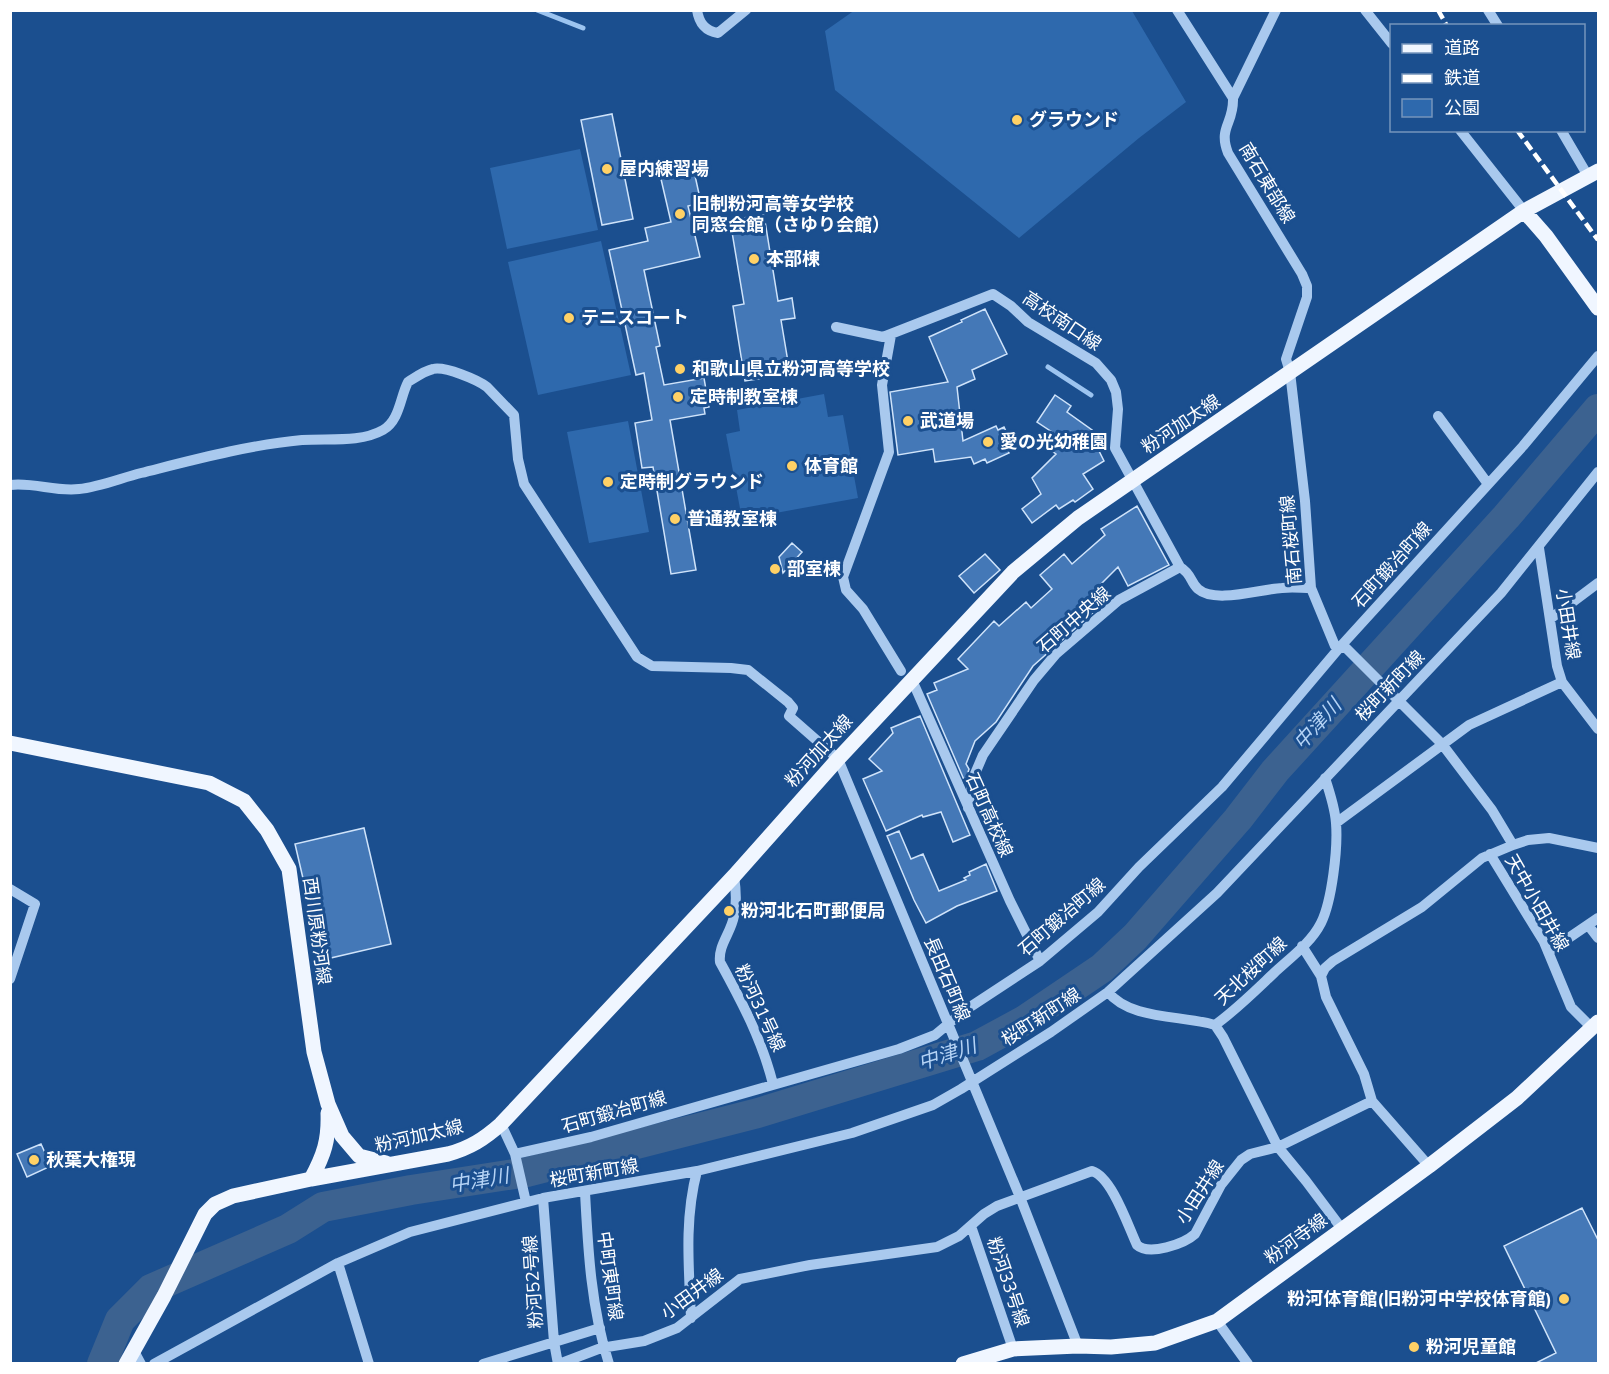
<svg xmlns="http://www.w3.org/2000/svg" width="1609" height="1374" font-family="Mulish,'Noto Sans JP',sans-serif">
<style>
.green{fill:#2e69ad}
.lines{fill:none;stroke-linecap:round;stroke-linejoin:round}
.stream{stroke:#9cc4f0;stroke-width:5}
.river{stroke:#3c6290;stroke-width:30}
.building{fill:#4478b7;stroke:#cfe3fa;stroke-width:1.5}
.minor{stroke:#a9c9ee;stroke-width:10}
.major{stroke:#f0f6ff;stroke-width:15}
.rail{stroke:#fff;stroke-width:4.5;stroke-dasharray:10 4.5;stroke-linecap:butt}
.poi-dot{fill:#ffd166;stroke:#1b4f8f;stroke-width:2}
.labels{text-anchor:middle;stroke-width:6;stroke-linejoin:round;paint-order:stroke}
.poi-label{font-size:18px;font-weight:bold;fill:#fff;stroke:#1b4f8f;text-anchor:start}
.street-label{font-size:18px;fill:#fff;stroke:#1b4f8f}
.water-label{font-size:20px;font-style:italic;fill:#b5d3f5;stroke:#1b4f8f}
</style>
<rect width="100%" height="100%" fill="#1b4f8f"/>
<path class="green" d="M855,10l277,1 54,91 -47,36 -120,100 -184,-148 -10,-59z
M580,149l18,81 -91,19 -17,-81z
M601,241l30,134 -93,20 -30,-133z
M824,394l4,23 15,-2 15,83 -116,21 -16,-85 14,-3 -3,-21z
M628,421l21,111 -60,11 -22,-111z"/>
<g class="lines">
<path class="stream" d="M537,10l46,18
M1048,367l43,28"/>
<path class="river" d="M102,1364l18,-44 31,-31 137,-60 35,-22 88,-17 116,-18 231,-59 219,-67 48,-26 77,-52 33,-31 103,-118 37,-48 231,-254 92,-108"/>
</g>
<path class="building" d="M612,114l21,105 -31,6 -21,-105z
M694,171l7,32 -13,3 12,51 -56,13 16,76 -4,1 8,38 40,-7 5,29 -5,1 1,6 -35,6 26,150 -25,4 -18,-107 -11,1 -7,-45 17,-3 -8,-47 -8,2 -27,-125 39,-9 -3,-13 26,-6 -10,-43z
M764,215l14,86 14,-3 3,20 -14,2 9,54 -45,7 -12,-75 11,-2 -14,-84z
M985,309l22,45 -35,16 3,9 -18,8 6,54 33,-15 2,4 6,-3 8,17 -6,4 3,5 -22,10 -2,-4 -11,5 -3,-7 -36,5 -2,-13 -35,6 -8,-63 58,-10 -19,-45 33,-15 -1,-2z
M1055,395l16,11 -4,6 25,18 -2,3 14,28 -21,13 10,15 -18,13 -2,-2 -14,9 -3,-4 -24,18 -10,-14 19,-15 -9,-16 24,-24 -4,-3 9,-13 -24,-16z
M1137,506l32,59 -41,21 -10,-19 -22,22 7,8 -9,8 3,4 -64,57 -37,56 -21,19 -9,23 3,5 -4,13 -38,-88 10,-4 -3,-7 34,-14 -10,-10 36,-38 5,5 27,-24 5,6 21,-19 -12,-14 24,-21 8,10 33,-29 -4,-6z
M792,543l10,9 -19,21 -4,-16z
M985,554l15,16 -26,23 -15,-17z
M920,716l50,119 -17,7 -12,-30 -18,5 -1,-2 -36,16 -23,-52 19,-8 -13,-12 24,-26 -2,-5z
M364,828l27,116 -69,16 -27,-116z
M899,831l12,28 12,-5 16,37 27,-11 -2,-2 6,-3 -1,-3 17,-8 11,27 -40,15 -31,17 -12,-23 -27,-64z
M41,1144l10,22 -24,11 -10,-23z
M1582,1208l17,34v122h-65l22,-11 -52,-107z"/>
<g class="lines">
<path class="minor" d="M697,10c2,13 8,21 21,23l28,-23
M1177,10l56,88
M1276,10l-43,88c1,26 -15,29 -5,55l74,121 5,12v11l-21,62 4,13 15,129 6,87 24,58 11,2 96,96 50,66 21,35
M1365,10l27,34
M1488,10l10,16
M1460,130l64,81
M1561,130l27,46
M836,327l47,10 110,-43 18,12 17,16 68,41 15,17 5,12 2,17 -3,39 65,119 -61,33 -63,54 -22,26 -51,75 -9,21 -6,32
M891,335l-9,50 7,67 -46,125 3,13 17,19 38,62
M1438,416l50,68
M10,485c23,-3 46,7 69,4 20,-2 42,-11 62,-16 52,-13 107,-28 161,-33 26,-2 58,3 81,-10 17,-10 17,-33 25,-48 8,-5 16,-11 25,-13 12,-3 45,11 54,18l27,28 4,44 6,25 113,173 15,9 79,2 17,2 40,32 5,6 -4,8 49,43 182,438 58,149
M1539,548l18,118 5,16 36,47
M1180,567c12,7 10,15 18,22 17,15 62,0 84,-1 10,-1 19,0 29,0
M1550,619l48,-36
M912,680l98,221 30,60
M1325,778c5,15 10,30 11,45 2,25 -4,78 -15,100 -10,20 -31,35 -47,50 -19,18 -38,37 -59,52l8,12 55,110 28,34 36,48
M1336,823l133,-98 93,-43
M1490,854l54,88 27,65 21,21
M734,876c2,13 3,27 0,40 -3,17 -16,29 -14,46 22,40 42,78 53,122
M10,889l25,15 -25,75
M1588,925l10,13
M1302,946l19,30
M1548,952l50,-34
M1108,992c22,28 74,23 107,33
M1372,1101l57,65
M501,1124l14,30 11,48
M515,1154l76,-17 308,-88 36,-14 29,-24 76,-50 58,-49 41,-45 83,-80 118,-140 183,-201 75,-90
M585,1192c3,58 6,116 24,172
M543,1198l11,144 4,22
M971,1226l42,123
M338,1263l31,101
M691,1318c-2,-49 -7,-98 6,-147
M1217,1321l31,43
M133,1349l8,15
M154,1364l184,-101 72,-31 133,-34 154,-27 155,-38 81,-28 28,-16 90,-57 57,-40 109,-99 284,-300 97,-121
M483,1364l117,-36
M559,1364l42,-16 43,-7 33,-13 63,-49 70,-14 127,-18 22,-11 25,-22 13,-8 95,-35c20,6 36,55 45,74 12,11 47,-1 58,-11l26,-49 20,-25 9,-6 28,-7 94,-46 -8,-27 -38,-77 -5,-21 4,-8 8,-7 89,-54 60,-49 31,-13 15,-5 21,-2 49,10"/>
<path class="major" d="M1524,211l22,25 52,72
M10,743l199,40 35,18 23,29 22,39 25,183 14,52 14,32 17,20 27,7
M311,1179c13,-24 18,-39 17,-66
M126,1364l38,-68 41,-82 10,-10 18,-8 78,-17 137,-25c22,-6 36,-15 53,-30l233,-248 104,-117 175,-187 65,-54 446,-307 74,-40
M963,1364l50,-15 65,-3 33,1 44,-4 62,-22 212,-155 88,-68 81,-76"/>
<path class="rail" d="M1438,10l9,16
M1517,130l81,110"/>
</g>
<g class="poi-dot">
<circle cx="1017" cy="120" r="6"/>
<circle cx="607" cy="169" r="6"/>
<circle cx="680" cy="214" r="6"/>
<circle cx="754" cy="259" r="6"/>
<circle cx="569" cy="318" r="6"/>
<circle cx="680" cy="369" r="6"/>
<circle cx="678" cy="397" r="6"/>
<circle cx="908" cy="421" r="6"/>
<circle cx="988" cy="442" r="6"/>
<circle cx="792" cy="466" r="6"/>
<circle cx="608" cy="482" r="6"/>
<circle cx="675" cy="519" r="6"/>
<circle cx="775" cy="569" r="6"/>
<circle cx="729" cy="911" r="6"/>
<circle cx="34" cy="1160" r="6"/>
<circle cx="1564" cy="1299" r="6"/>
<circle cx="1414" cy="1347" r="6"/>
</g>
<g class="labels">
<g class="poi-label">
<text x="1029" y="126">グラウンド</text>
<text x="619" y="175">屋内練習場</text>
<text x="692" y="210">旧制粉河高等女学校<tspan x="692" dy="21">同窓会館（さゆり会館）</tspan></text>
<text x="766" y="265">本部棟</text>
<text x="581" y="324">テニスコート</text>
<text x="692" y="375">和歌山県立粉河高等学校</text>
<text x="690" y="403">定時制教室棟</text>
<text x="920" y="427">武道場</text>
<text x="1000" y="448">愛の光幼稚園</text>
<text x="804" y="472">体育館</text>
<text x="620" y="488">定時制グラウンド</text>
<text x="687" y="525">普通教室棟</text>
<text x="787" y="575">部室棟</text>
<text x="741" y="917">粉河北石町郵便局</text>
<text x="46" y="1166">秋葉大権現</text>
<text x="1552" y="1305" text-anchor="end">粉河体育館(旧粉河中学校体育館)</text>
<text x="1426" y="1353">粉河児童館</text>
</g>
<g class="street-label">
<text transform="translate(1267 183) rotate(59)" y="6">南石東部線</text>
<text transform="translate(1062 321) rotate(34)" y="6">高校南口線</text>
<text transform="translate(1181 424) rotate(-34)" y="6">粉河加太線</text>
<text transform="translate(1291 540) rotate(-95)" y="6">南石桜町線</text>
<text transform="translate(1392 565) rotate(-48)" y="6">石町鍛冶町線</text>
<text transform="translate(1074 620) rotate(-41)" y="6">石町中央線</text>
<text transform="translate(1568 624) rotate(81)" y="6">小田井線</text>
<text transform="translate(1390 686) rotate(-46)" y="6">桜町新町線</text>
<text transform="translate(819 751) rotate(-48)" y="6">粉河加太線</text>
<text transform="translate(989 815) rotate(66)" y="6">石町高校線</text>
<text transform="translate(1537 903) rotate(60)" y="6">天中小田井線</text>
<text transform="translate(1062 917) rotate(-41)" y="6">石町鍛冶町線</text>
<text transform="translate(317 931) rotate(82)" y="6">西川原粉河線</text>
<text transform="translate(1251 971) rotate(-43)" y="6">天北桜町線</text>
<text transform="translate(947 979) rotate(67)" y="6">長田石町線</text>
<text transform="translate(760 1008) rotate(65)" y="6">粉河31号線</text>
<text transform="translate(1041 1017) rotate(-33)" y="6">桜町新町線</text>
<text transform="translate(614 1112) rotate(-16)" y="6">石町鍛冶町線</text>
<text transform="translate(419 1136) rotate(-13)" y="6">粉河加太線</text>
<text transform="translate(594 1173) rotate(-10)" y="6">桜町新町線</text>
<text transform="translate(1200 1192) rotate(-57)" y="6">小田井線</text>
<text transform="translate(1296 1239) rotate(-36)" y="6">粉河寺線</text>
<text transform="translate(610 1276) rotate(82)" y="6">中町東町線</text>
<text transform="translate(533 1282) rotate(-94)" y="6">粉河52号線</text>
<text transform="translate(1008 1282) rotate(71)" y="6">粉河33号線</text>
<text transform="translate(692 1294) rotate(-36)" y="6">小田井線</text>
</g>
<g class="water-label">
<text transform="translate(1317 724) rotate(-48)" y="7">中津川</text>
<text transform="translate(947 1054) rotate(-18)" y="7">中津川</text>
<text transform="translate(479 1180) rotate(-10)" y="7">中津川</text>
</g>
</g>
<rect width="1609" height="1374" fill="none" stroke="#ffffff" stroke-width="24"/>
<rect x="1390" y="24" width="195" height="108" fill="#1b4f8f" stroke="#7695bc" stroke-width="1.5"/>
<rect x="1402" y="44" width="30" height="9" fill="#f0f6ff" stroke="#7695bc" stroke-width="1.5"/>
<text x="1444" y="54" font-size="18" fill="#ffffff">道路</text>
<rect x="1402" y="74" width="30" height="9" fill="#ffffff" stroke="#7695bc" stroke-width="1.5"/>
<text x="1444" y="84" font-size="18" fill="#ffffff">鉄道</text>
<rect x="1402" y="99" width="30" height="18" fill="#2e69ad" stroke="#7695bc" stroke-width="1.5"/>
<text x="1444" y="114" font-size="18" fill="#ffffff">公園</text>
</svg>
